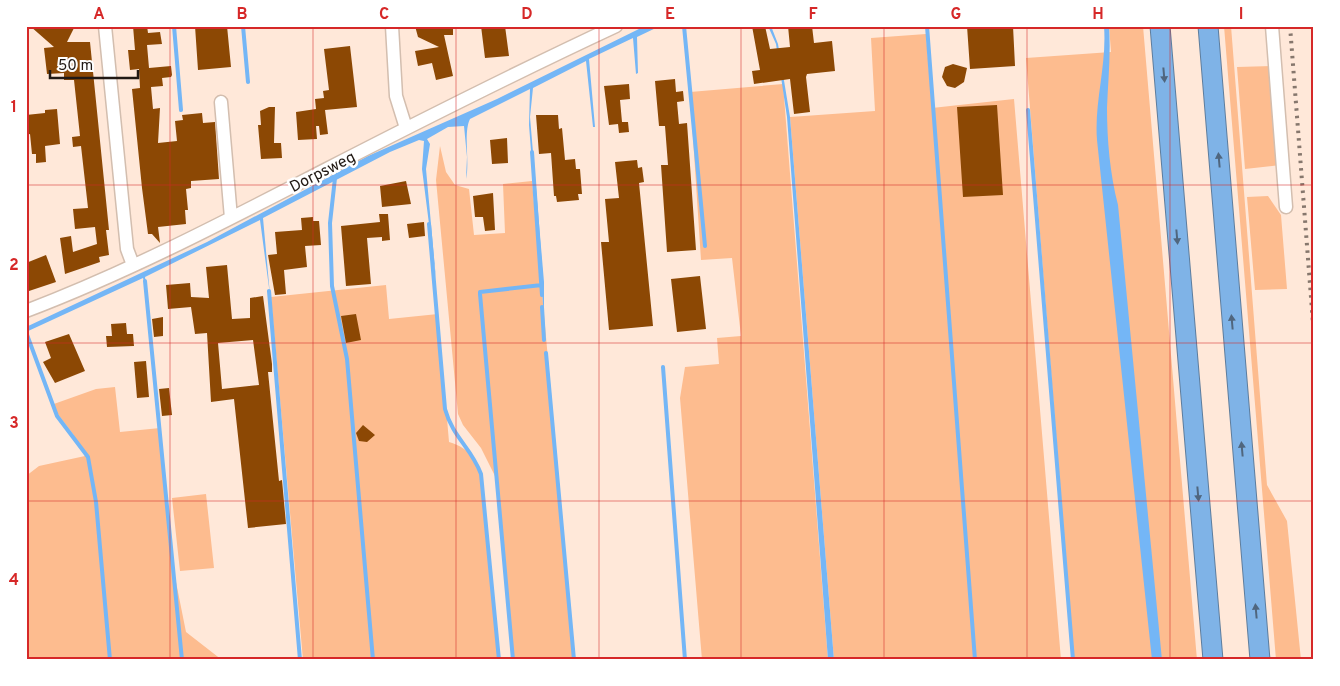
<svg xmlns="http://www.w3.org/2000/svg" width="1340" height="686" font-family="Overpass,sans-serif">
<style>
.green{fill:#fdbc8f}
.water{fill:#74b6f6}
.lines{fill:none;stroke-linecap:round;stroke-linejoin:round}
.stream{stroke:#74b6f6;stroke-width:4}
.building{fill:#8c4804;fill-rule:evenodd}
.minor-casing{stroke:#d3beaf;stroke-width:15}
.highway-casing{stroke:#5e7d9d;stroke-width:21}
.minor{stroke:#fff;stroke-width:12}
.highway{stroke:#7fb3e7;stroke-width:19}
.rail{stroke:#86776d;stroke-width:4;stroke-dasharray:2.5 5;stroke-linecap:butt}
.oneway{fill:#50667e}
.grid{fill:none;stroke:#d62828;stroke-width:1;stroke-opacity:0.55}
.labels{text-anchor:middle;stroke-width:5;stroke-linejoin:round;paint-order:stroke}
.street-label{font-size:16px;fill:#211914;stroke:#fff}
.neatline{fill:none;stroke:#d62828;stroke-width:2}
.grid-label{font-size:16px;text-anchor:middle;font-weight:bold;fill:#d62828}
</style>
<rect width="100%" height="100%" fill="#ffe8d9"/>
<path class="green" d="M1109,26h34l54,634h-123l-48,-602 85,-6z
M1224,26h7l36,459 20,36 14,139h-25z
M926,34l6,74 82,-9 47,561h-227l-44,-543 85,-6 -4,-73z
M1273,66l7,99 -35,4 -8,-102z
M783,84l45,576h-126l-22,-262 5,-31 34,-3 -2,-26 24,-2 -9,-78 -31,2 -11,-168z
M440,146l6,26 9,13 14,4 5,46 31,-2 -2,-49 29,-3 43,479h-62l-17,-182 -15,-30 -18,-23 -5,-11 -22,-234z
M1268,196l13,19 6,74 -32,1 -8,-93z
M386,285l3,34 49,-5 11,128c22,7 27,17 33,38l17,180h-196l-32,-363z
M115,387l5,45 40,-4 14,144 12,60 36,28h-196v-88l3,-1 -3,-27v-68l13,-10 46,-10 -12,-22 -22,-29 45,-16z
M206,494l8,74 -34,3 -8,-73z"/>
<path class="water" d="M645,26h15l-23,11 1,36 -2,1 -3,-36 -44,21 6,68h-2l-7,-66 -53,27 -3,29 14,165v35l-15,-192 1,-36 -60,30c-7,14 0,43 -4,60l1,-22 -3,-31 -16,1 -21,12 3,5 -4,25 10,110 -14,-110 2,-28 -5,-1 -29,12 -127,66 7,77 -10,-75 -115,57 2,15 -4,-14 -117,54v-5l181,-85 161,-86 129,-57z
M768,26h3l7,18 12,73 44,543h-6l-41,-543 -11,-73z
M1104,26h5c2,28 -1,55 -2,82 0,32 3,66 11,97l44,455h-10l-55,-520c-3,-38 10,-75 7,-114z"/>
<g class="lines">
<path class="stream" d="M174,26l7,84
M243,26l5,56
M684,26l21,220
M927,26l48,634
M1314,26v1
M1028,110l45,550
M532,152l10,143
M335,178l-5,45 2,63 15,73 26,301
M429,224l16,185c8,29 26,38 36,65l18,186
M145,281l37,379
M269,291l31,369
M542,307l2,33
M26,332l31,84 31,41 8,45 14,158
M546,353l28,307
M663,367l22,293
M513,660l-33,-366v-2l62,-7"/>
</g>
<path class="building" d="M30,26h45l-8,16h23l19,188h-3l3,25 -10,2 1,5 -35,12 -5,-36 11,-2 2,16 24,-8 -2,-17 -20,2 -2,-20 15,-1 -7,-62 -8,1 -1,-10 8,-1 -6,-56h-10v-7l-17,1 -3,-26 10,-1z
M133,26h14l1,7 12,-1 2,12 -15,1 2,23 22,-2 1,9 -1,2 -9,1 1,8 -12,1 2,22 7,-1 -2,35 19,-2 -2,-20 8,-1 -1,-5 20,-2 1,10 12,-1 4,57 -28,2v7l-5,1 2,21h-3l1,14 -28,3 2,16 -8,-9h-4l-6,-46 -10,-99 8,-1 -1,-19 -9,1 -2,-20h7z
M195,26h32l4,41 -33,3z
M415,26h38v9h-9l9,41 -17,4 -4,-17 -14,3 -3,-15 24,-4 -21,-10z
M481,26h24l4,30 -24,2z
M752,26h13l5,23 20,-2 -2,-21h24l2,17 18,-2 3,30 -28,3 -1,3 4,35 -16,2 -4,-35 -36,5 -2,-13 8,-1z
M967,26h46l2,40 -45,3z
M350,46l7,61 -32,3 3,24 -8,1 -1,-9h-3l1,13 -19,1 -2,-28 20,-3 -1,-10 9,-1 -1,-7 6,-1 -5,-41z
M953,64l14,4 -3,14 -9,6 -8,-2 -5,-9 3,-10z
M675,79l1,13 7,-1 1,10 -7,1 2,22 8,-1 9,127 -29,2 -6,-87h7l-3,-39h-6l-4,-45z
M629,84l1,15 -10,1 2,22h6l1,10 -10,1 -1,-9 -9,1 -5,-39z
M997,105l6,90 -40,2 -6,-90z
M269,107h6l-1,36h7l1,15 -21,1 -3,-34h3l-1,-14z
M57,109l3,35 -15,2 1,16 -10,1v-9h-4l-2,-20 -4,1v-20l19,-2v-3z
M536,115h22l1,14 3,-1 3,32 10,-1 1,10h4l2,25h-4l1,6 -22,2 -1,-6h-2l-3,-43 -12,1z
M507,138l1,25 -16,1 -2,-24z
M637,160l1,8 4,-1 2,15 -5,1 14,143 -44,4 -8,-88h8l-4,-43 14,-1 -4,-36z
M406,181l5,23 -29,3 -2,-21z
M493,193l2,37 -10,1 -2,-14h-8l-2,-21z
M379,214h9l2,26 -8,1v-4l-15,1 4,46 -25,2 -5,-60 39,-4z
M313,217v4h6l2,24 -16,1 2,21 -23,3 2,24 -11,1 -7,-40 9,-1 -2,-22 27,-2 -1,-12z
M424,222l1,14 -16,2 -2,-14z
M46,255l10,27 -30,10v-29z
M227,265l5,54 18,-1v-20l13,-2 9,68v8h-4l11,109 3,-1 4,44 -38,4 -14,-129 -23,3 -4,-69 -12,1 -4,-27 -23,2 -2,-24 24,-2 1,14 18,1 -3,-31zM253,340l6,45 -37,4 -4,-46z
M700,276l6,53 -29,3 -6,-53z
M356,314l5,26 -15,3 -5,-27z
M163,317v19l-9,1 -2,-18z
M126,323l1,11h6l1,12 -27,1 -1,-11h6l-1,-12z
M69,334l16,37 -30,12 -12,-21 8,-4 -6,-16z
M146,361l3,36 -12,1 -3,-36z
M169,388l3,27 -10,1 -3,-27z
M363,425l12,10 -8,7 -8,-1 -3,-8z"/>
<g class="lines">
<defs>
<path id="minor" d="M105,26l22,223 6,16
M392,26l4,70 10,32
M1272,26l14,181
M221,102l10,116
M26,311c100,-38 196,-88 291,-137 99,-51 198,-101 299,-148"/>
<path id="highway" d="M1160,26l53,634
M1208,26l52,634"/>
</defs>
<use href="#minor" class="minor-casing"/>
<use href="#highway" class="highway-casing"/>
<use href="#minor" class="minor"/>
<use href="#highway" class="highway"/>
<path class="rail" d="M1290,26l24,310"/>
</g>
<defs><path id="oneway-solid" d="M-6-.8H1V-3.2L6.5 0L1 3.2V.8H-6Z" transform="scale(1.25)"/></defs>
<g class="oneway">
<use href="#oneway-solid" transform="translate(1164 75) rotate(85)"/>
<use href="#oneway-solid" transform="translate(1219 160) rotate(-95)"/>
<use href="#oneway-solid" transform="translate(1177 237) rotate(85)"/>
<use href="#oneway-solid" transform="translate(1232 322) rotate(-95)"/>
<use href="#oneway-solid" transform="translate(1242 449) rotate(-95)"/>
<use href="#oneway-solid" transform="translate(1198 494) rotate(85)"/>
<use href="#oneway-solid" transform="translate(1256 611) rotate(-95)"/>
</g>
<path class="grid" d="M170,26v634M313,26v634M456,26v634M599,26v634M741,26v634M884,26v634M1027,26v634M1170,26v634M26,185h1288M26,343h1288M26,501h1288"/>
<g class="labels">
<g class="street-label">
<text transform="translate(322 171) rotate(-27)" y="6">Dorpsweg</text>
</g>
</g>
<rect width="1340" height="686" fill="none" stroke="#ffffff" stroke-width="55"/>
<path d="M50 70v8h88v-8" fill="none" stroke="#211914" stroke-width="2.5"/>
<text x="58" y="70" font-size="15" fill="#211914" stroke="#ffffff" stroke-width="4" paint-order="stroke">50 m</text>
<rect x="28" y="28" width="1284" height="630" class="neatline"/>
<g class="grid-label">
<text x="99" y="19">A</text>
<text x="242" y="19">B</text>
<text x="384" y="19">C</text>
<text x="527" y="19">D</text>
<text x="670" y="19">E</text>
<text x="813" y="19">F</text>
<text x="956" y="19">G</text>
<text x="1098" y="19">H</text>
<text x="1241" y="19">I</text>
<text x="14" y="112">1</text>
<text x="14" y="270">2</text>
<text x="14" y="428">3</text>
<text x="14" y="585">4</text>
</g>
</svg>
